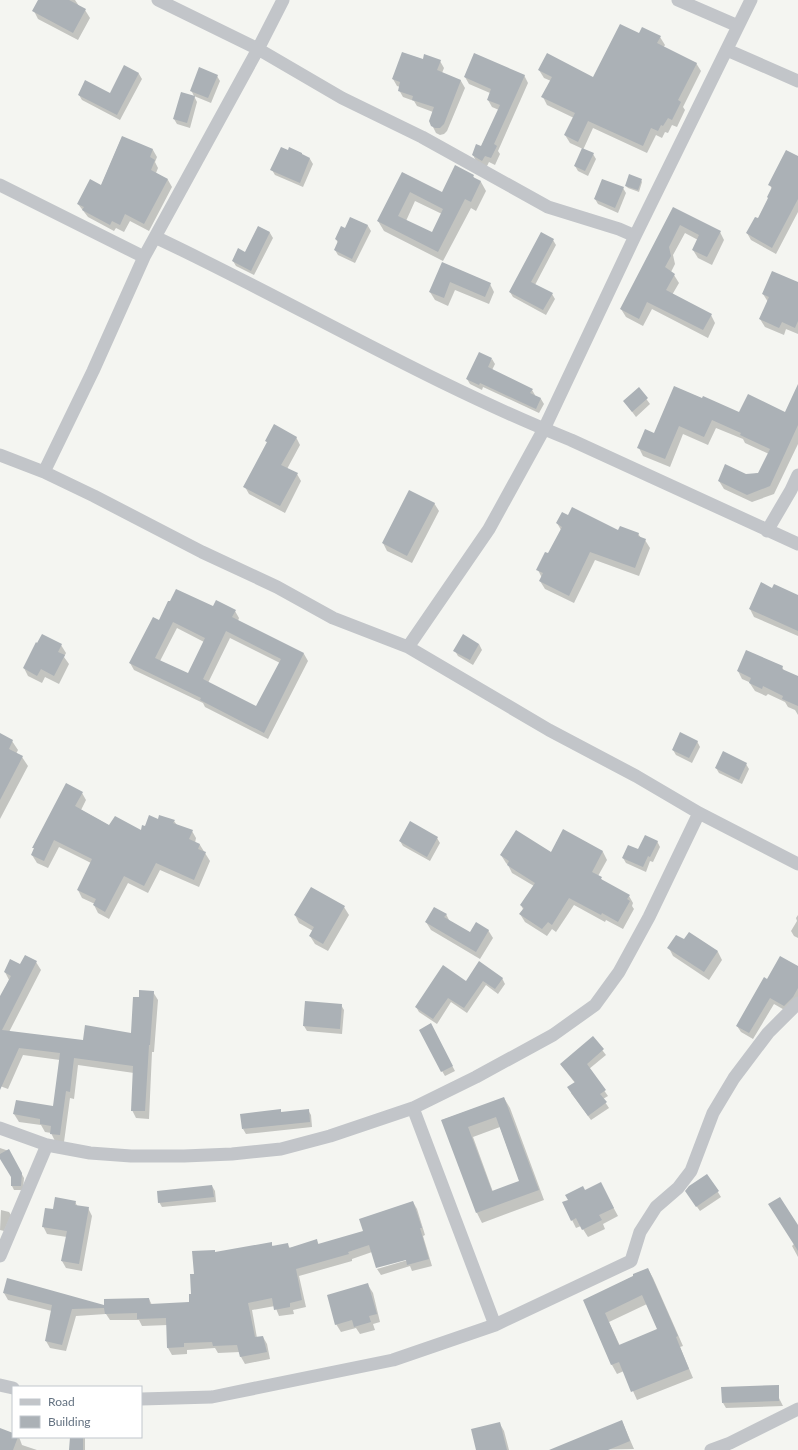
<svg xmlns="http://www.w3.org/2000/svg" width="798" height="1450" font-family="Lato,sans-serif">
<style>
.shadow{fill:#0003;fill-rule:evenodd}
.building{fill:#abb1b6;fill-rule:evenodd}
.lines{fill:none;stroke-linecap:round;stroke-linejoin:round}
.street{stroke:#c2c5c9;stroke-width:13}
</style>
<rect width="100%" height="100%" fill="#f4f5f1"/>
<path class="shadow" d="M40,0h35l4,6 6,4 5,8 -12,22 -40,-21 -4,-8z
M639,35l21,2 5,8 -2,3 33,15 5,8 -18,36 2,3 -8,17 -5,-2 -4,8 -3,-1 -3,6 -6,-3 -9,18 -54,-25 -10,22 10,4 3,5 -8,17 -10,-5 -3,-5 8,-17 -13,-6 -5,-8 9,-17 -27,-13 -4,-8 8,-16 -7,-3 -5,-8 55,8z
M423,60l17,1 4,7 -2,5 19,8 4,7 -18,43 -3,3 -4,1 -4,-2 -4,-8 1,-13 -16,-6 -3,-5 -11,-4 -4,-7 1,-3 -3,-1 -4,-7z
M125,67l14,7 3,5 -22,41 -38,-20 -3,-5 32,-1z
M524,75l4,8 -30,68 2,3 -5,11 -6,-3 -3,6 -9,-5 -4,-8 8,-8 18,-37 -7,-3 -4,-7 2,-7 -21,-9 -4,-7z
M217,76l3,5 -9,22 -17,-7 -3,-6z
M194,96l3,6 -7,26 -13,-4 -3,-5z
M122,137l31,13 4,7 -2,5 3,6 -2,5 12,7 4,7 -23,44 -19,-10 -6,11 -8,-4 -2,3 -26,-14 -10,-13 23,-18z
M303,156l7,3 3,5 -10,23 -28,-12 -3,-5z
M798,157v55l-22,42 -25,-14 -4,-7 11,-14 11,-20 3,-10 -2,-4z
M403,173l39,20 31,-17 2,3 6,3 5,9 -10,20 -5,-3 -28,53 -59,-30 -6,-10zM415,201l27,13 -10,20 -26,-13z
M641,180l1,2 -3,10 -11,-4 -2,-2z
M623,188l3,5 -8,20 -20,-9 -3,-5z
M673,209l47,23 4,8 -12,25 -14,-7 -5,-8 5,-10 -13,-7 -12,22 2,9 -4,8 3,3 5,8 -7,12 39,20 4,8 -7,15 -56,-29 -9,17 -17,-9 -5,-8z
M351,218l17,8 3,5 -16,32 -17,-8 -3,-5 3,-7 -2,-4 9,-10z
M258,227l12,6 3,5 -19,37 -18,-9 -3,-5 12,-8z
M553,240l3,5 -21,40 17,9 3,5 -9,16 -33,-18 -3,-5z
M442,264l48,20 4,8 -5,12 -34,-14 -7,16 -13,-6 -5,-8z
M798,284v50l-12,-5 -2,6 -19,-8 -5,-8 8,-17 -5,-8z
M492,359l3,5 -3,6 40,20 3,5 -1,1 7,3 3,5 -5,9 -56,-26 -1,3 -12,-6 -3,-5z
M675,388l65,25h45l13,-21v52l-24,50 -22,8 -28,-13 -5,-8 40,-8 10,-19 -24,-11 -2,-4 -27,-11 -8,17 -25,-11 -13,33 -27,-11 -4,-8 16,-13z
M639,389l11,15 -14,13 -12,-16z
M296,437l4,8 -13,24 10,5 4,7 -16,32 -36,-19 -4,-7 23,-44 -2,-2z
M434,503l5,8 -27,52 -25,-12 -4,-8z
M568,516l50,16 20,2 4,5 3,1 5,8 -11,28 -44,-16 -21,43 -29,-14 -5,-8 2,-3 -4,-8 11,-15 12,-25 -4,-7z
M772,589l26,7v40l-44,-19 -4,-8z
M171,603l64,8 4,7 -1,3 66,33 4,7 -40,78 -63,-32 -2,-4 -69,-33 -4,-7zM177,628l27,14 -16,33 -28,-14zM230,638l50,25 -23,45 -49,-25z
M479,644l3,6 -9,15 -15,-9 -3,-5z
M61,645l5,8 -2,4 5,7 -10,20 -14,-7 -3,6 -14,-7 -4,-8z
M782,667l2,4 14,6v38l-3,-5 -7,-3 -3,-5 -17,-8 -2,2 -11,-5 -6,-9 -7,-3 -4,-8z
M0,734l12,7 6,9 -2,4 6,3 6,9 -28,53z
M697,741l3,6 -8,16 -16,-8 -3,-5z
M746,764l3,5 -7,15 -23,-11 -3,-5z
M82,793l4,7 -5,10 29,16 31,5 4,-4 13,-7 16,1 3,4 15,6 4,7 -1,5 5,2 10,16 -11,26 -39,-17 -12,23 -20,-10 -19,36 -11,-6 -4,-8 1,-1 -13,-6 -4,-8 13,-27 -32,-16 -11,21 -11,-5 -5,-8 3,-5 -2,-3z
M564,831l39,21 4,8 -9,16 5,5 26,15 4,7 -1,3 2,3 -11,20 -17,-9 -1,2 -31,-17 -18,27 -4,-3 -5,7 -22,-14 -5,-8 3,-5 -2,-4 13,-19 -22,-13 -4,-8 -2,-2 -5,-8 50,-2z
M437,838l3,5 -10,18 -27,-15 -3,-5z
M657,841l3,6 -7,15 -3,-1 -4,11 -20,-9 -3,-5z
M344,907l5,8 -21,36 -13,-7 -5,-8 3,-5 -14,-8 -4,-8z
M446,914l4,8 20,11 18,-3 5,8 -13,21 -49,-29 -5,-8z
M798,915v23l-4,-2 -3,-5 6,-10 -1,-3z
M689,933l29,19 4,8 -13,20 -36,-24 -4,-8 15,-7z
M36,962l5,8 -32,62 75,9 48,-7 8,-36 13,-6 5,8 -4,52h-2l-3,67 -13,-1 -4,-8 2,-37 -56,-8 -4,34 -4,-1 -6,44 -9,-1 -4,-8 -6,-1 -4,-7 -22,-3 -5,-8 40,-7 6,-47 -37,-5 -15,34 -8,-3v-87l9,-19 -4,-8 16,-7z
M798,967v33l-10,12 -14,-8 -21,35 -12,-7 -4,-6 31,-46z
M502,978l3,6 -7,10 -12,-9 -19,28 -16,-11 -14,22 -18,-12 -3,-5 50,-25z
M306,1002l35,3 3,5 -2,24 -35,-3 -3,-5z
M433,1030l22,41 -10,5 -3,-5z
M593,1038l13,17 -17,14 19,27 -5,3 6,9 -18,12 -20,-27 4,-10 -14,-18z
M504,1098l6,10 34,92 -62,23 -5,-10 -35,-93zM500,1127l20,55 -27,10 -20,-55z
M280,1110l2,3 26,-3 3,5 1,12 -66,7 -3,-5z
M0,1148l9,3 15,27 -1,12h-9l-2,-4v-10l-12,-20z
M707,1175l14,22 -21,14 -10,-14z
M212,1186l3,5 1,11 -54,5 -3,-5z
M604,1190l14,26 -15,8 2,5 -17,8 -7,-11 -5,2 -4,-8z
M75,1202l3,5 10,1 4,8 -10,55 -16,-3 -4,-7 5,-24 -20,-3 -4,-8 11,-16z
M413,1202l4,7 8,26 -2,1 9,30 -20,5 -2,-5 -29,9 -4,-6 34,-10 -1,-2 -33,10v1l-5,-16 -20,7v2l-53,15 7,31 -13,3 1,4 -15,2 -4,-10 -23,4 5,28 6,-1 4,7 3,15 -25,5 -4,-7 -1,-5 -22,1 -3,-5 -28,2v4l-15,1 -4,-7v-23l-26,1 -3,-6h-29l-4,-6 -30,2 -10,35 -16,-3 -4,-7 6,-30 -44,-11 -4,-7 101,13 44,-7 3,6 38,-2 5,-28 19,-24 2,2 55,-10 2,4 14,-3 3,4 27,-7 2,4 46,-13z
M1,1210l8,2 2,3 -7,16 -4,-1z
M798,1227v30l-6,-11 2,-2z
M648,1269l5,9 30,68 -3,1 13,31 -56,22 -13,-29 -7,3 -5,-9 -28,-64zM647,1304l11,26 -38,16 -11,-24z
M368,1285l5,8 7,29 -7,2 2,6 -15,4 -4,-6 -15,4 -5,-8z
M776,1392l7,14 -57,2 -3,-5z
M622,1421l12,28 -64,1z
M500,1424l4,7 5,19h-32z
M0,1429l13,5v3h6l3,8 15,5h-37z
M71,1437h14v13h-15z"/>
<path class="building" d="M38,0h31l17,9 -13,24 -41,-22z
M620,24l19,9 3,-6 19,9 -4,7 40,20 -19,37 3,2 -9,18 -4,-2 -5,8 -2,-1 -3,6 -7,-3 -8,18 -55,-25 -10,21 -14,-7 11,-22 -34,-16 11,-20 -14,-7 9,-17 46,24z
M402,52l21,7 1,-5 17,6 -4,10 24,10 -17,44 -4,4h-5l-4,-2 -2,-5 5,-14 -22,-7 1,-4 -15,-5 2,-9 -8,-3z
M474,53l51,22 -31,69 3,2 -6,12 -6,-2 -3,5 -10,-6 4,-11 5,2 19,-41 -13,-5 4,-11 -27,-12z
M124,65l15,8 -22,42 -39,-20 7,-15 25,13z
M199,67l19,8 -10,23 -18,-7z
M181,92l14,4 -8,27 -14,-4z
M122,136l31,13 -3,8 5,3 -4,10 17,9 -24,45 -19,-10 -5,11 -8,-4 -2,4 -28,-15 2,-3 -7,-3 13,-25 11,6z
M281,147l7,3 1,-3 13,6v1l8,4 -10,25 -30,-13z
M582,148l12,5 -9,18 -11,-5z
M786,150l12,6v43l-26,49 -26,-15 9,-16 3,1 10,-20 -1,-1 5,-10 -4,-2z
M455,165l19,10 -1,2 8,4 -10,21 -6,-3 -27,53 -61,-31 25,-49 40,20zM410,192l33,17 -11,23 -34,-16z
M629,174l13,5 -4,11 -13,-4z
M602,179l22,8 -9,21 -21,-9z
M673,207l48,24 -14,26 -15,-7 7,-15 -19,-10 -11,22 2,9 -6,11 10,7 -9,16 46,24 -9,16 -56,-28 -8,17 -19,-10z
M350,217l18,8 -16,34 -18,-9 4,-9 -3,-2 6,-13 4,2z
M258,226l12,6 -19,39 -19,-10 6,-13 7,4z
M541,232l13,7 -23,43 22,11 -10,17 -34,-18z
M442,262l49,21 -6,14 -35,-15 -6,16 -15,-6z
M772,271l26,11v39l-3,7 -13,-6 -3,6 -20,-9 10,-22 -7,-3z
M479,352l13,6 -4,9 45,22 -3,4 11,5 -5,11 -56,-26 -1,2 -13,-6z
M798,384v41l-28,61 -23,9 -29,-14 7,-17 21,10 12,-1 12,-24 -30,-14 1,-2 -29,-13 -8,17 -25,-11 -14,33 -28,-11 8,-19 9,4 20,-47 28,12 1,-2 36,16 9,-18 37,18z
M639,387l9,11 -16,14 -9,-11z
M274,424l23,13 -16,28 17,8 -18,33 -37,-19 24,-45 -2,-1z
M409,490l26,13 -28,53 -25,-13z
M572,507l46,23 2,-4 19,7 -1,3 8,3 -11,29 -45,-16 -21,44 -30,-15 4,-8 -7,-3 9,-18 3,1 14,-26 -6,-4 6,-11 6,3z
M761,582l11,6 2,-4 24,11v36l-49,-22z
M176,589l37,17 3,-6 20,10 -4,7 72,36 -40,80 -64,-33 1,-2 -72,-35 24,-46 6,3 9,-19h2zM173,622l32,16 -17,35 -33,-15zM226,631l55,28 -25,47 -53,-27z
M42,634l20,10 -4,8 7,3 -11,21 -13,-7 -4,7 -14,-8 13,-26 1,1z
M463,634l16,10 -9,16 -17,-9z
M746,650l37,16 -1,3 16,7v30l-16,-7 1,-3 -20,-10 -1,3 -13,-6 2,-5 -14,-7z
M680,732l18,9 -9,17 -17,-8z
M0,733l13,7 -4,9 14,7 -23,44z
M723,751l24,12 -8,17 -24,-12z
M66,783l17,9 -8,14 34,19 6,-9 26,14 1,-5 3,1 4,-11 9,4 1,-4 16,5 -2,3 20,7 -4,9 11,5 -2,5 8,3 -12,28 -38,-17 -12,23 -20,-10 -19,36 -12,-7 3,-6 -19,-9 15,-31 -38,-19 -10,21 -13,-6 3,-7h-2z
M410,821l28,16 -11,20 -28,-16z
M563,829l40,22 -11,21 10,5 -1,2 29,16 -3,4 3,2 -12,21 -16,-9 -1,2 -32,-17 -17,27 -4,-3 -6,7 -23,-15 5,-6 -4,-3 15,-22 -28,-18 2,-4 -9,-6 16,-25 35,22z
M645,835l13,6 -8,16 -2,-1 -5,11 -21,-9 6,-13 10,4z
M311,887l34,19 -22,38 -14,-8 5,-9 -20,-12z
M434,907l13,7 -3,3 26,15 6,-10 13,8 -13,22 -51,-30z
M689,932l29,19 -14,21 -37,-24 9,-13 8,4z
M25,955l12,6 -35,69 81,10 2,-15 46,8 2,-36h6v-7l15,1 -4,54h-1l-4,66h-14l2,-45 -59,-8 -4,34 -4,-1 -6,44 -10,-1 1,-8 -11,-2v-5l-27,-5 3,-14 37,6 7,-53 -41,-5 -19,42v-94l11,-20 -7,-4 6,-13 10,5z
M780,956l18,10v22l-5,9 -9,9 -14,-8 -21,35 -13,-7 28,-49 3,2z
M479,961l24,17 -8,11 -12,-8 -19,27 -16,-10 -15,21 -18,-12 28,-42 23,16z
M305,1001l37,3 -2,25 -37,-3z
M431,1023l22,43 -12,6 -22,-42z
M593,1036l11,13 -17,15 19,26 -6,4 7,8 -19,14 -21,-29 8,-5 -15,-18z
M504,1097l35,93 -63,23 -35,-93zM496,1117l23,64 -27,10 -24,-64z
M281,1109v3l28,-3 1,13 -68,7 -2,-15z
M9,1149l13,24 -1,13h-10v-9l-11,-18v-5z
M707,1174l12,17 -23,16 -11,-16 4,-5z
M601,1182l13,26 -15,7 3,5 -20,10 -6,-12 -5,3 -9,-19 6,-2 -3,-5 18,-9 2,4z
M212,1185l2,12 -56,6 -1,-12z
M55,1197l21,4 -1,4 14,2 -10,57 -18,-3 6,-30 -25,-4 3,-19 8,1z
M780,1197l18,28v26l-30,-47z
M413,1201l9,27h-2l9,31 -22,6 -1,-5 -30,8 -7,-23 -21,7 1,2 -53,15 6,31 -12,3v4l-16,3 -2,-12 -24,5 7,34 8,-1 4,16 -27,5 -3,-12 -24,1 -1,-4 -28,1v4l-17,1 -1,-30 -29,1v-6l-32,1 -1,-6 -32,1 -10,36 -17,-4 7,-36 -49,-12 4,-15 97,27v-6l45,-1 1,6 39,-2v-8h2l-1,-20h4l-2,-23 23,-1v2l57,-10v4l16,-3 1,5 28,-9 1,5 45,-13 -4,-12z
M648,1268l30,68 -2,1 13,32 -58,23 -12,-30 -8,3 -28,-65 50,-24v-2zM642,1295l15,34 -38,16 -14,-32z
M368,1283l9,31 -8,2 2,6 -17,5 -2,-7 -17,5 -8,-30z
M779,1385v16l-57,2 -1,-16z
M622,1420l8,21 -22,9h-59z
M500,1422l7,28h-31l-5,-21z
M0,1428l13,5v4h5l-5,13h-13z
M70,1437h13v13h-14z"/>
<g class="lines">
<path class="street" d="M158,0l100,49 84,49 80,39 126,70 71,22 16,7
M678,0l60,26
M727,50l71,31
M0,185l144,72
M155,237c140,66 273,146 416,203l227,104
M0,455l44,17 49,-101 51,-114 114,-208 25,-49
M44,472l50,24 108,56 75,35 56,31 75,29 81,-118 55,-100 91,-193 116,-236
M767,531l24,-41 7,-15
M408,647l141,83 87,46 63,37 99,51
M413,1108l82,217
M0,1128l47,17 43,8 41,3h53l48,-2 49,-5 49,-13 83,-28 63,-31 77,-42 42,-30 24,-33 30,-55 50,-104
M0,1256l47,-111
M0,1385l13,3
M141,1399l71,-2 181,-37 102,-35 136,-64 9,-29 16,-25 22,-19 13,-17 22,-58 21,-35 34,-45 30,-30
M711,1450l19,-7 68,-34"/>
</g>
<rect x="12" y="1386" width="130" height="52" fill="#ffffff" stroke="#c1c7cd"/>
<rect x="20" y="1399" width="20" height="6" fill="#c2c5c9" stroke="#c1c7cd"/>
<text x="48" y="1406" font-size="12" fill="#647281">Road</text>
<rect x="20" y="1416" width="20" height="12" fill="#abb1b6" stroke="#c1c7cd"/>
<text x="48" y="1426" font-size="12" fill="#647281">Building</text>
</svg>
